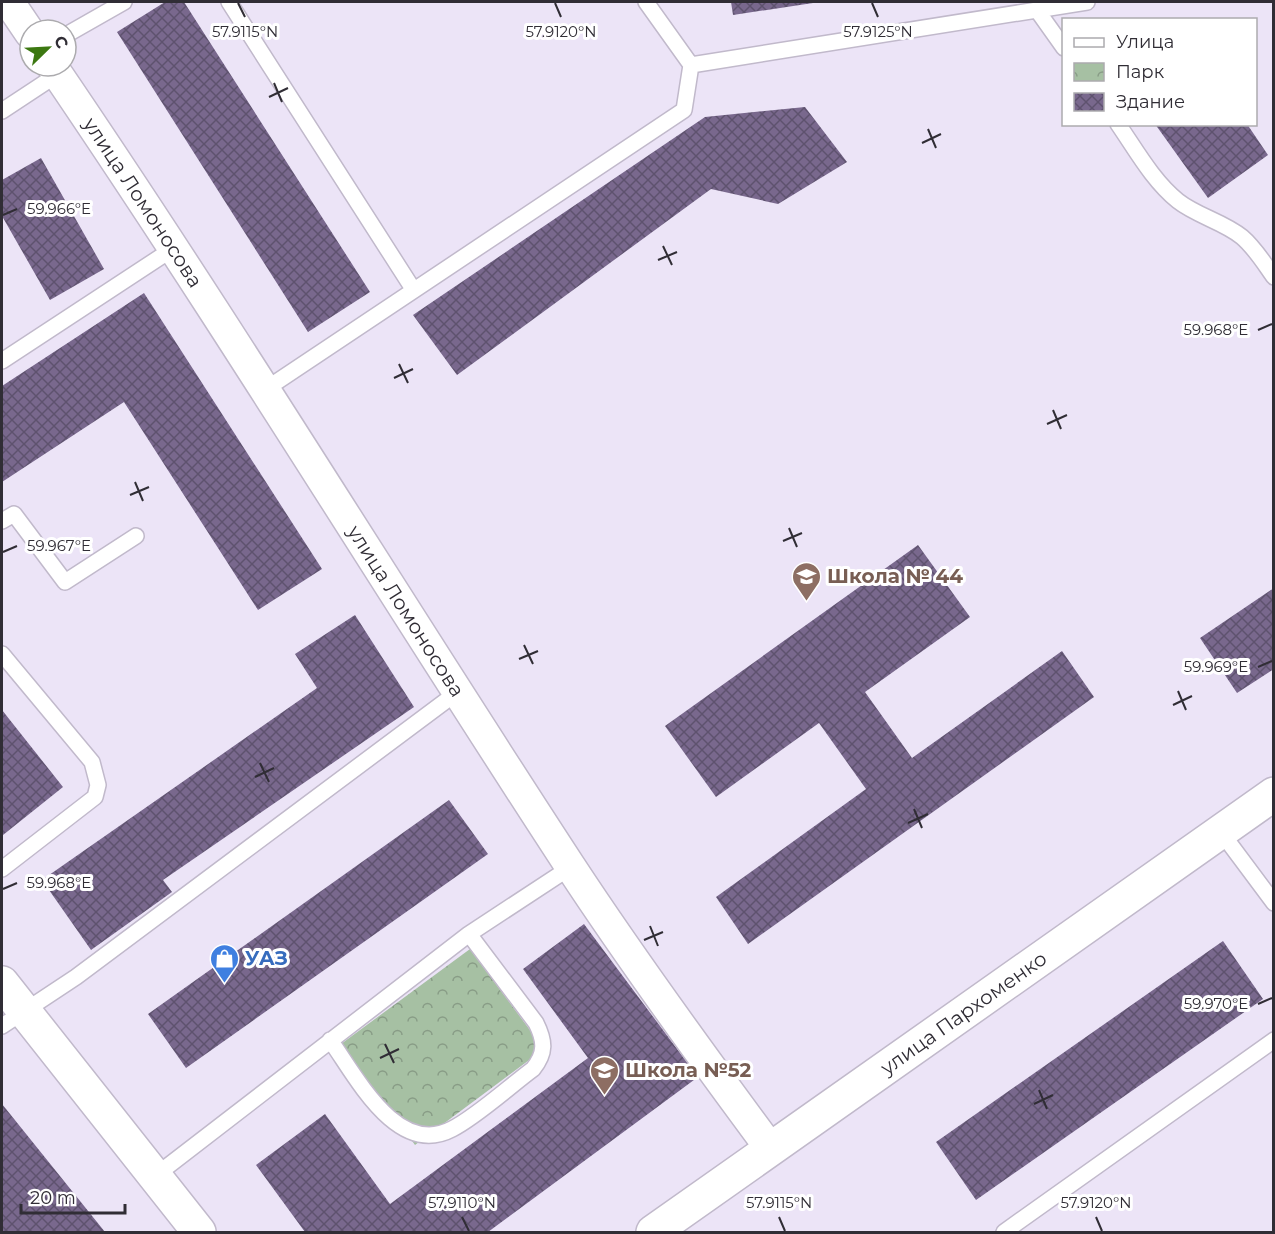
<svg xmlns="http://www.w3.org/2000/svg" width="1275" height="1234" font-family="Montserrat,sans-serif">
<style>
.park{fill:url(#park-crowns)}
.building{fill:url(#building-cross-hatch)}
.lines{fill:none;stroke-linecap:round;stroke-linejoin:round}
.service-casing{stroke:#c1b9cb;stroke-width:18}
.minor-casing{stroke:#c1b9cb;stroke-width:33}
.tertiary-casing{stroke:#c1b9cb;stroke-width:36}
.secondary-casing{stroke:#c1b9cb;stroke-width:36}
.service{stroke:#fff;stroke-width:15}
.minor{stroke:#fff;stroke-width:30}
.tertiary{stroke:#fff;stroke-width:33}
.secondary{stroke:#fff;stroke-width:33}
.ticks{fill:none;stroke:#302d35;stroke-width:2}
.labels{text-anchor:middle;stroke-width:6;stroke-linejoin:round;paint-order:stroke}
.street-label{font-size:20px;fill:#302d35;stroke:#fff}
.education-label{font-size:20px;font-weight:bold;fill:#785e54;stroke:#fff;text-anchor:start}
.shop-label{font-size:20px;font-weight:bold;fill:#366cbe;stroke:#fff;text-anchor:start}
.ticks-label{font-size:15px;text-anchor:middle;fill:#302d35;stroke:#fff;stroke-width:6;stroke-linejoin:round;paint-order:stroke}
</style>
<defs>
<pattern id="park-crowns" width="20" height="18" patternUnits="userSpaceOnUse" patternTransform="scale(1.5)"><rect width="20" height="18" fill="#a6c0a3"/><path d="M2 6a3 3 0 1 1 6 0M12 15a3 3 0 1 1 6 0" fill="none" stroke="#889c86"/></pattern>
<pattern id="building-cross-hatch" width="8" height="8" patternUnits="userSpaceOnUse" patternTransform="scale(1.5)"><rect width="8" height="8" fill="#79688d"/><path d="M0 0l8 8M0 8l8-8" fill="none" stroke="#5e526e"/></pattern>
</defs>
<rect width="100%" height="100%" fill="#ece4f7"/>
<path class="park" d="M470,949l74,100 -129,96 -74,-101z"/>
<path class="building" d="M165,2h19l186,290 -62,40 -191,-300z
M731,2h82v1l-80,12z
M805,107l42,55 -69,42 -67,-15 -254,186 -44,-60 292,-198z
M1155,124h92l21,31 -60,43z
M41,158l63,111 -54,31 -48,-84v-36z
M144,293l178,276 -64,41 -134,-208 -122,80v-96z
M918,545l52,72 -105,75 47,66 150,-107 32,46 -346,247 -32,-47 150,-108 -47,-66 -103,74 -51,-71z
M1274,588v81l-37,24 -37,-55z
M355,615l59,92 -251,173 9,12 -81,58 -49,-70 275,-192 -22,-34z
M2,710l61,77 -60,48 -1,-3z
M449,800l39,54 -302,214 -38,-54z
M584,924l114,153 -210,155h-183l-49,-67 69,-51 65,90 198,-146 -65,-89z
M1223,941l40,58 -287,201 -40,-58z
M2,1104l103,128h-103z"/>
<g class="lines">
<defs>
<path id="service" d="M229,2l184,287
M1037,10l27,38
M66,35l58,-33
M691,65l396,-63
M2,111l56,-37
M1118,124c18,26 35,57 60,77 19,15 46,21 64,36 13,11 22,26 32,40
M2,361l172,-113
M266,389l418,-279 7,-45 -45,-63
M2,521l12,-7 51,68 71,-46
M2,654l90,108 6,23 -3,12 -93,72
M1221,832l53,71
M2,1026l74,-49 383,-286
M330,1040c26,36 67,118 122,89 24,-12 58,-43 81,-60 13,-16 12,-28 3,-46l-67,-89
M155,1176l314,-242 102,-67
M1004,1232l270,-192"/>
<g id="minor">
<path d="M9,2l21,31"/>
<path id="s1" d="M52,66c179,263 344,534 518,800 63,96 131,189 200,282"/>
</g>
<path id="tertiary" d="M2,983l197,249"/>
<g id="secondary">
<path id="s2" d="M653,1232l621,-438"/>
</g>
</defs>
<use href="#service" class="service-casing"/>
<use href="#minor" class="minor-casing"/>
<use href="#tertiary" class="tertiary-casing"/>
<use href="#secondary" class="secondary-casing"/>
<use href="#service" class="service"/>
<use href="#minor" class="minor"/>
<use href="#tertiary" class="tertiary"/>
<use href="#secondary" class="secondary"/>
</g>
<path class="ticks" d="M238,3l7,14M555,3l6,14M872,3l6,14M274,83l8,19M269,97l19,-9M928,129l8,19M922,143l19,-9M3,215l14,-6M663,246l9,19M658,260l19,-8M1258,330l14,-6M399,364l9,19M394,378l19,-9M1053,410l8,19M1047,424l20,-9M135,482l8,19M130,495l19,-8M789,528l8,19M783,541l19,-8M3,552l14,-6M524,645l9,19M519,659l19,-8M1258,667l14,-6M1178,691l8,19M1173,705l19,-9M260,763l9,19M255,777l19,-9M914,809l8,19M908,823l20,-9M3,889l14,-6M650,926l8,20M644,940l19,-8M1258,1004l14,-6M385,1044l9,19M380,1058l19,-9M1039,1090l8,19M1034,1104l19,-9M462,1217l7,14M779,1217l6,14M1096,1217l6,14"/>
<defs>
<symbol id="school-pin" viewBox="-11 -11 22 30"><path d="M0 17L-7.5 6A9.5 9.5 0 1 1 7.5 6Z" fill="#8d6e63" stroke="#fff"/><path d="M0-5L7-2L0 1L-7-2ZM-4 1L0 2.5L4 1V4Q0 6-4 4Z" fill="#fff"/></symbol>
<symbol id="shop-pin" viewBox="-11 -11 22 30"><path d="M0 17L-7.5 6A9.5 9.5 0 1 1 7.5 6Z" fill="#3f7fe0" stroke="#fff"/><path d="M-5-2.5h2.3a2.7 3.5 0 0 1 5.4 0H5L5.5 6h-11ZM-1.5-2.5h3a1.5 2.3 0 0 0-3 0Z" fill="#fff"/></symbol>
</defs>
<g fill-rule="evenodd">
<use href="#school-pin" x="790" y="560" width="33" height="45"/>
<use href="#shop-pin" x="208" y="942" width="33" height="45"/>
<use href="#school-pin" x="588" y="1054" width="33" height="45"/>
</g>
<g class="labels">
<g class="street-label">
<text dy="7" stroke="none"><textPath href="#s1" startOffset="164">улица Ломоносова</textPath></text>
<text dy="7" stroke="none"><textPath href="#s1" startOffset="650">улица Ломоносова</textPath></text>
<text dy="7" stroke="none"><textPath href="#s2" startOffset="380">улица Пархоменко</textPath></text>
</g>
<g class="education-label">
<text x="827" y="583">Школа № 44</text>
<text x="625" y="1077">Школа №52</text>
</g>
<g class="shop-label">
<text x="245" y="965">УАЗ</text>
</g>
</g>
<g class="ticks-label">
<text x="245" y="37">57.9115°N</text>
<text x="561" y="37">57.9120°N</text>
<text x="878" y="37">57.9125°N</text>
<text x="59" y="214">59.966°E</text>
<text x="1216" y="335">59.968°E</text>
<text x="59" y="551">59.967°E</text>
<text x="1216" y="672">59.969°E</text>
<text x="59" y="888">59.968°E</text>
<text x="1216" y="1009">59.970°E</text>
<text x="462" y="1208">57.9110°N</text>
<text x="779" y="1208">57.9115°N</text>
<text x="1096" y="1208">57.9120°N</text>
</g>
<rect width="1275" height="1234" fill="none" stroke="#302d35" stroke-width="6"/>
<rect x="1062" y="18" width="195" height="108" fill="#ffffff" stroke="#acabae" stroke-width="1.5"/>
<rect x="1074" y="38" width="30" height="9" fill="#ffffff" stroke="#acabae" stroke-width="1.5"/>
<text x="1116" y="48" font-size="18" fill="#302d35">Улица</text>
<rect x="1074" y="63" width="30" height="18" fill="url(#park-crowns)" stroke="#acabae" stroke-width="1.5"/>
<text x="1116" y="78" font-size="18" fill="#302d35">Парк</text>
<rect x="1074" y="93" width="30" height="18" fill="url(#building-cross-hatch)" stroke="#acabae" stroke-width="1.5"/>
<text x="1116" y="108" font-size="18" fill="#302d35">Здание</text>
<g transform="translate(48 48) rotate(66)"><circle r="28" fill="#ffffff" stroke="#acabae" stroke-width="1.5"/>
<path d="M0-4.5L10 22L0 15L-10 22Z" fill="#3c7811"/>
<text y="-9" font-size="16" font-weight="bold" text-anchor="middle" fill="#302d35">С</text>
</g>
<path d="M21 1204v9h104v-9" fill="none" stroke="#302d35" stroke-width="3"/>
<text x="30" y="1204" font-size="18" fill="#302d35" stroke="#ffffff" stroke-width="4.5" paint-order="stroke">20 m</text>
</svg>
